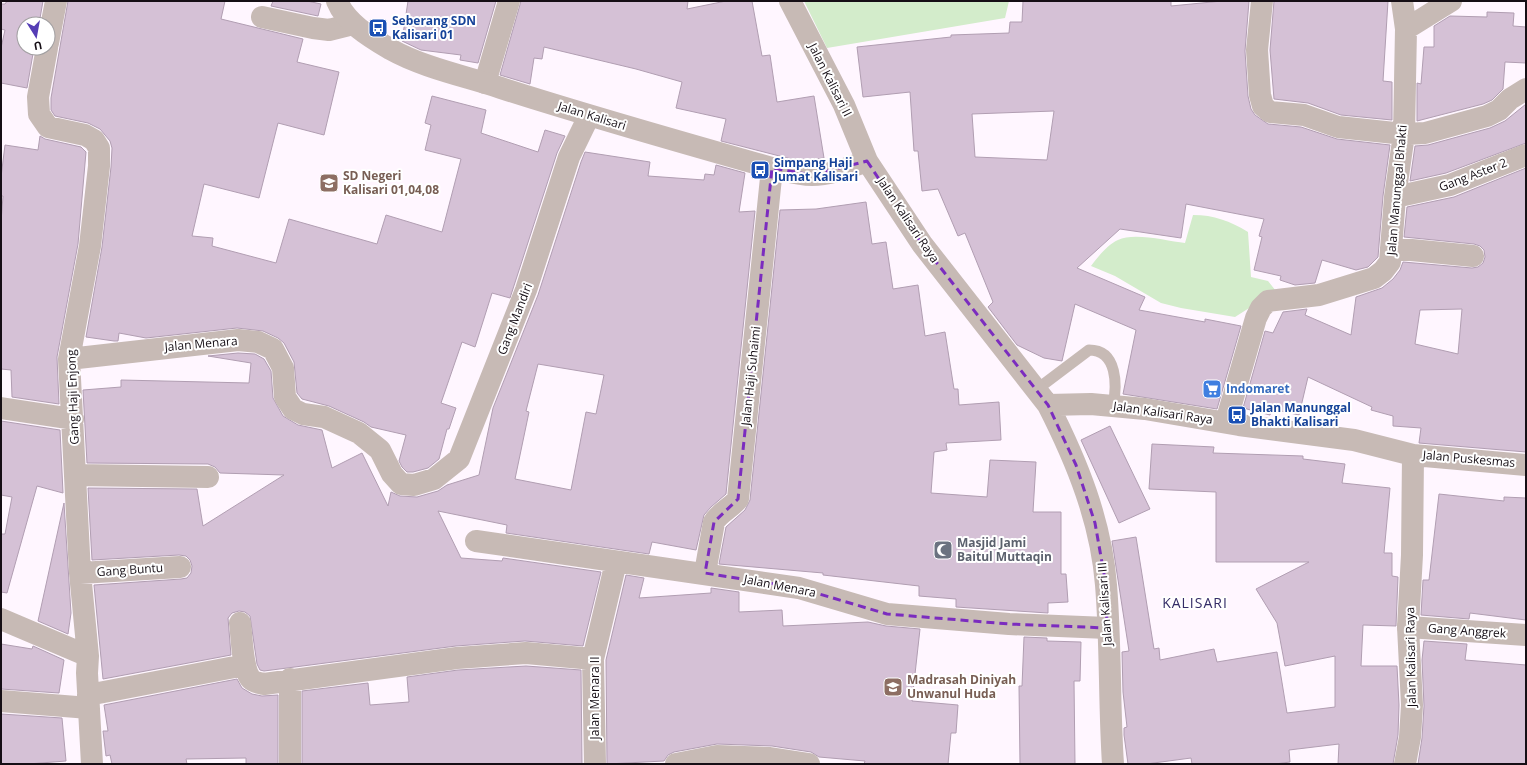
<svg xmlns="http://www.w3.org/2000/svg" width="1527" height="765" font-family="'Open Sans',sans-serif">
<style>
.green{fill:#d3eccb}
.building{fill:#d5c1d6;stroke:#b19eb2;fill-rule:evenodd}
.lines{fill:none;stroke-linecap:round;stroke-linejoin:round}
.service{stroke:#c7bab5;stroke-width:11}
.minor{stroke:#c7bab5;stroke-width:22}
.tertiary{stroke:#c7bab5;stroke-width:22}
.marked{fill:none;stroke:#7b2cbf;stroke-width:3;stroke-dasharray:8 5;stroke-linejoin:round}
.labels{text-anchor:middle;stroke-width:4;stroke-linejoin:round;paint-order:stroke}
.transit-label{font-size:12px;font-weight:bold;fill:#164399;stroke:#fff;text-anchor:start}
.street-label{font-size:12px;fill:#150e15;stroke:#fff}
.education-label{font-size:12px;font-weight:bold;fill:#785e54;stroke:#fff;text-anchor:start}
.shop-label{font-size:12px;font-weight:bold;fill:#366cbe;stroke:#fff;text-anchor:start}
.worship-label{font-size:12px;font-weight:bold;fill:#5b616d;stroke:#fff;text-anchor:start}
.quarter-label{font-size:14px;letter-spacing:1px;fill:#342c67;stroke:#fff}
</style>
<rect width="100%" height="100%" fill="#fff6ff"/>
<path class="green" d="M804,1h205l-4,17 -178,30z
M1193,215c21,0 37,6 55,17l3,45 17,4 8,10 -41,26 -54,-9 -20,-5 -46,-27 -24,-10c7,-9 16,-21 27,-26 16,-8 49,1 67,3z"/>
<path class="building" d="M7,1h36l-4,23h-15v24h10l-7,40 -26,-5v-35l4,-18 -4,-1v-25h4z
M68,1h157l-4,18 82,20 -6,23 42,10 -15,63 -46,-12 -19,75 -55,-14 -12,52 21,2 -1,8 64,17 13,-44 88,25 9,-29 56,17 19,-73 -36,-9 6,-25 -6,-2 7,-27 54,14 -5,23 57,19 7,-22 20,6 -8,17 -47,145 -18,-5 -17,54 -13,-5 -21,61 15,5 -7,21h-2l-8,30 -11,9 -15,4h-6l-5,-5 -3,-6 7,-26 -35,-8 -7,-5 -35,-16 -27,-7 -5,-6 -3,-31 -10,-19 -6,-5 -15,-7 -26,-3 -91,10 -27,-5 -1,8h-4l-28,-4 16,-90 9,-80 1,-19 -2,-7 -10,-12 -12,-6 -33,-7 -4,-6v-12z
M273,1h34l14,3 -3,12 -47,-10z
M408,1h88l-18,62 -18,-3 1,-5 -40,-5 -19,-9z
M521,1h167l-1,8 39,-8h26l10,55 8,-1 7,47 37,-6 10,62 -25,3 -78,-20 5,-22 -50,-11 6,-26 -46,-13 -92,-22 -2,12 -8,-1 -4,26 -30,-9z
M1023,1h148v5l51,-5h27l-4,50 3,45 3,13 4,6 13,9 33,3 36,12 53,6 -7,51 -5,61 -10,10 -12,3 -34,-10 -7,23 -20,2 -15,-5 1,-4 -27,-6 8,-33 -3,-1 5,-17 -78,-15 -5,34 -61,-9 -43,39 68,29 -6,13 66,12v-3l36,7 -24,83 -94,-15 13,-64 -61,-26 -13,57 -18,-3 -27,-13 -29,-38 5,-5 -28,-69 -7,3 -20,-47 -16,2 -4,-40h-4l-4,-59 -47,5 -6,-50 94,-10v-2l58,-2 1,-11h12zM1054,111l-7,49 -72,-3 -3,-43z
M1274,1h114l-5,80 9,1v38l-51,-5 -33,-12 -34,-4 -4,-49z
M1487,12l27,1 -1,13 13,1v36l-21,-1 -2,27 -11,11 -9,4 -66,17v-38l4,1 3,-37h10v-21l16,-10 37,1z
M1526,104v39l-80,30 -36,8 5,-35 13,-1 62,-17 15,-7z
M40,136l5,3 36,8 5,5 -8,92 -21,113 2,47 -47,-7 -1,-27 -10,-1v-147l2,-26h-2v-19l4,-32 33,5z
M585,152l65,10 -2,14 56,4 1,-6 9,1 2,-10 29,8 -6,39 16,-1 -29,283 -15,13 -7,8 -8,35 -44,-8 -3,12 -143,-21 1,-8 -69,-14 23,47 41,3 1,-3 98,14 -18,74 -58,-5 -69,5 -192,25 -4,-1 -3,-6 -7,-48 -5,-4 -6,-1 -7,2 -4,5 3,37 -128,24 -9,-94 87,-6 6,-1 4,-5 1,-7 -2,-6 -4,-4 -7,-1 -87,5 -4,-72 109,1 6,37 81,-51 -64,-2 -5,-6 -7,-3 -121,-1 -4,-73 38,-3v-7l128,3 2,-20 -43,-7 30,-3 17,1 9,5 7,12 2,27 10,18 15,9 24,5 10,38 30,-15 26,53 3,-14 9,4 17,1 21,-6 9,-6 32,-10 14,-67 45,-113 43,-133zM538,364l66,11 -8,39 -10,-2 -15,78 -56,-11 14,-67 -3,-1z
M1526,168v284l-107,-9 2,-15 -28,-2v-10l-22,-6 1,-3 -64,-30 -9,38 -27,-6 -2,6 -27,-7 22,-77 8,2 10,-21 24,-3 -2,6 46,20 5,-38 26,-9 11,-9 7,-9 3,-8 69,6 6,-1 5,-4 2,-6 -1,-7 -4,-4 -6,-2 -70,-7 3,-30 47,-10zM1462,309l-4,45 -43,-10 5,-34z
M866,202l6,42 14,-2 7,47 25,-4 7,51 20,-4 9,57h4l1,16 40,-3 2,38 -55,3 1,7 -13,2 -3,41 56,4 3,-37 46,2 -3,50h28v62h5l2,28 -20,1v10l-92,-6v-8l-37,-3v-10l-96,-11v-2l-104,-9 7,-37 19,-17 5,-10 30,-290 36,-1z
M1,421l59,9 3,63 -26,-7 -30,107 -6,-1v-58h4l7,-37 -11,-2z
M1110,426l40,83 -31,14 -38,-83z
M1152,444l62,3 -1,6 90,3v3l42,5 -3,19 48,5 -6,65h8v23l6,1 -2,49 -33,-1 -2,41h36l2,39 -1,30 -5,29h-55l1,-20 -50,6 1,12 -15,2h-83l-1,-6 -45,6h-18l-4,-29v-7l3,-1 -4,-35 -1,-40 7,-1 -17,-110 24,-4 18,112 5,-1 1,12 54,-11 3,13 60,-10 10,61 48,-6v-51l-50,10 -8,-43 -21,-34 53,-27h-93v-70l-67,-3z
M1439,494l65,7v-4l22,1v122l-56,-7 -1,6 -48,-4 2,-35h6z
M64,503l7,110 -3,21 -30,-13z
M626,575l18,3 -5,20 72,-5v-5l28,4v20l43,-2 1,16 85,-4 18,4 34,3 -8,72 46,4 -2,28h-5l-3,31h-84l1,-3 -46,-4 -8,-5 -39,-6 -55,-2 -43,8 -6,3 -4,6 -57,3 -1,-104z
M1024,637l23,1v3l34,1 -1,39h-6l1,83h-55l-1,-78h3z
M1424,641l43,3 -2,16 61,5v99h-108l4,-26 2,-32 -2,-46z
M1,644l31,5 1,-3 31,14 -5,33 -58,-4z
M526,666l55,4 1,94h-280v-73l66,-8 2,22 39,-3 -2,-25 51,-7z
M237,679l5,9 10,6 10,2 16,-1v69h-32v-6l-60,1 1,5h-75l-2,-9 -4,1 -3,-25h5l-4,-26z
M1,714l61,4 4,43 -38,3h-27z"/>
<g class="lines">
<path class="service" d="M1036,390l53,-40c29,0 28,36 24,56"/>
<path class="minor" d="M1262,1l-5,49 3,45 3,11 7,6 34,3 34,12 66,7 21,-1 62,-17 12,-6 11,-11 16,-10
M262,17l51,11 16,2 24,-6
M1406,29l45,-28
M48,43l8,-42
M47,48l-9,49 1,17 9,13 37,8 9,5 5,8v18l-9,80 -21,113 11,214 8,83 -1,17 5,91
M485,83l24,-82
M1395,197l55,-12 76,-30
M1391,248l82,8
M69,359l169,-19 20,2 15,7 10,19 2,29 8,12 10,5 21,3 35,16 21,17 12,24 9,10 13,1 20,-6 25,-20 67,-169 43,-133 20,-41
M1,408l72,11
M1226,422l30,-104 5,-10 7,-7 51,-6 55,-17 9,-7 7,-9 5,-65 9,-63 2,-105 -4,-28
M76,475l132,2
M476,541l323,47 88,26 122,10 98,4
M80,573l100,-6
M705,573l9,-51c5,-9 17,-14 24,-23l34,-331
M1,619l87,37
M240,623c2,14 2,44 10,55 3,4 9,5 14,6l193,-26 69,-5 67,6
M1408,627l118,8
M290,679v85
M88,695l157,-30
M1,701l88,7
M595,764l-2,-105 23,-97
M676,764l41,-8 53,2 39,6"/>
<path class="tertiary" d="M337,1c9,22 33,36 53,48 34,19 75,27 111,39 90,29 180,54 271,80 13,3 27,7 40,7 19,0 38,-8 55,-14
M790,1l54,104 23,56 55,83 126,161 43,-1 54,5 94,16 115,15 59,15 113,10
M1048,405c29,57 53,116 58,180 5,60 3,120 7,179
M1405,764l5,-27 2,-32 -4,-78 4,-72 1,-100"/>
</g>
<path class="marked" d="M867,161l55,83 126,161 28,60 19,58 11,62 1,43 -98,-4 -122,-10 -88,-26 -94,-15 9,-51 24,-23 34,-331 40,7z"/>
<defs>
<symbol id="bus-square" viewBox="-11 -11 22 22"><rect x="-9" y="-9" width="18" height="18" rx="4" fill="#1a4fb4" stroke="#fff"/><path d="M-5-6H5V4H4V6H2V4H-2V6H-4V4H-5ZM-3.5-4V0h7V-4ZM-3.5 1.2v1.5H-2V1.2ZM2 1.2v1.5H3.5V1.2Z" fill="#fff"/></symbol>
<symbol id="school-square" viewBox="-11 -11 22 22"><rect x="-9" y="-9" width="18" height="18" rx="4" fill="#8d6e63" stroke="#fff"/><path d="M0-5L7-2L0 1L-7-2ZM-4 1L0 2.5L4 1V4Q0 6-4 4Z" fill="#fff"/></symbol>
<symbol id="supermarket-square" viewBox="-11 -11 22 22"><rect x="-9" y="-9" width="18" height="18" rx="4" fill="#3f7fe0" stroke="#fff"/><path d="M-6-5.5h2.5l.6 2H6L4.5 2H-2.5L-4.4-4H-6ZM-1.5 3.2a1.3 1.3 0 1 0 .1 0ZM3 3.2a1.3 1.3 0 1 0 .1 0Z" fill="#fff"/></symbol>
<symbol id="mosque-square" viewBox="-11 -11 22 22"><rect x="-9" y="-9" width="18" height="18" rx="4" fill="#6b7280" stroke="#fff"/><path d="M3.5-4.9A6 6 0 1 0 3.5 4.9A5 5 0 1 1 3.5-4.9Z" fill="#fff"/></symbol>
</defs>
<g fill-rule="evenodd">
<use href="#bus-square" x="367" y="17" width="22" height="22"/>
<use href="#bus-square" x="749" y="159" width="22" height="22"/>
<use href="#school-square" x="318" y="172" width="22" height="22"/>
<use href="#supermarket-square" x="1201" y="378" width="22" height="22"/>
<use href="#bus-square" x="1226" y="404" width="22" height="22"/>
<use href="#mosque-square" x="932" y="539" width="22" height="22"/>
<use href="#school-square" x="882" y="676" width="22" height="22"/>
</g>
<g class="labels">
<g class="transit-label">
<text x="392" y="25">Seberang SDN<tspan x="392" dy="14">Kalisari 01</tspan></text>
<text x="774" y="167">Simpang Haji<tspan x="774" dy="14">Jumat Kalisari</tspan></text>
<text x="1251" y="412">Jalan Manunggal<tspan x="1251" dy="14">Bhakti Kalisari</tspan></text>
</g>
<g class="street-label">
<text transform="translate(830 80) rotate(63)" y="4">Jalan Kalisari II</text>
<text transform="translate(592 116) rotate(17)" y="4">Jalan Kalisari</text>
<text transform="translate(1473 175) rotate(-21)" y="4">Gang Aster 2</text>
<text transform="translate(1397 190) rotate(-85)" y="4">Jalan Manunggal Bhakti</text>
<text transform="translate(908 220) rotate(56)" y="4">Jalan Kalisari Raya</text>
<text transform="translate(515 319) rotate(-69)" y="4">Gang Mandiri</text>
<text transform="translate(201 344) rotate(-5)" y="4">Jalan Menara</text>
<text transform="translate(751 376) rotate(-84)" y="4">Jalan Haji Suhaimi</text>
<text transform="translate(73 397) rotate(-92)" y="4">Gang Haji Enjong</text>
<text transform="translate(1163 413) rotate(8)" y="4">Jalan Kalisari Raya</text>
<text transform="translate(1469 459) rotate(5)" y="4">Jalan Puskesmas</text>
<text transform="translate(130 570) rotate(-4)" y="4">Gang Buntu</text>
<text transform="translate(780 586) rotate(11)" y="4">Jalan Menara</text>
<text transform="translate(1105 604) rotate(-94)" y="4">Jalan Kalisari III</text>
<text transform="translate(1467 631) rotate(4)" y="4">Gang Anggrek</text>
<text transform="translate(1411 657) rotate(-91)" y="4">Jalan Kalisari Raya</text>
<text transform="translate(595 698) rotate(-90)" y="4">Jalan Menara II</text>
</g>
<g class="education-label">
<text x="343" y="180">SD Negeri<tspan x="343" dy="14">Kalisari 01,04,08</tspan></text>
<text x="907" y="684">Madrasah Diniyah<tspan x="907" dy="14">Unwanul Huda</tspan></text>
</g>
<g class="shop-label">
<text x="1226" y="393">Indomaret</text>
</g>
<g class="worship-label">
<text x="957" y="547">Masjid Jami<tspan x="957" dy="14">Baitul Muttaqin</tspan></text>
</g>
<g class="quarter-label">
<text x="1195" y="608">KALISARI</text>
</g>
</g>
<rect width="1527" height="765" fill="none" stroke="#150e15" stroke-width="4"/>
<g transform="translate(36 36) rotate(169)"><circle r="19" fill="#ffffff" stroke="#a19fa1"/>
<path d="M0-3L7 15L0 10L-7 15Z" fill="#553db5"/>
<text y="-6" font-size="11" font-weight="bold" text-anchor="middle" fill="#150e15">U</text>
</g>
</svg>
